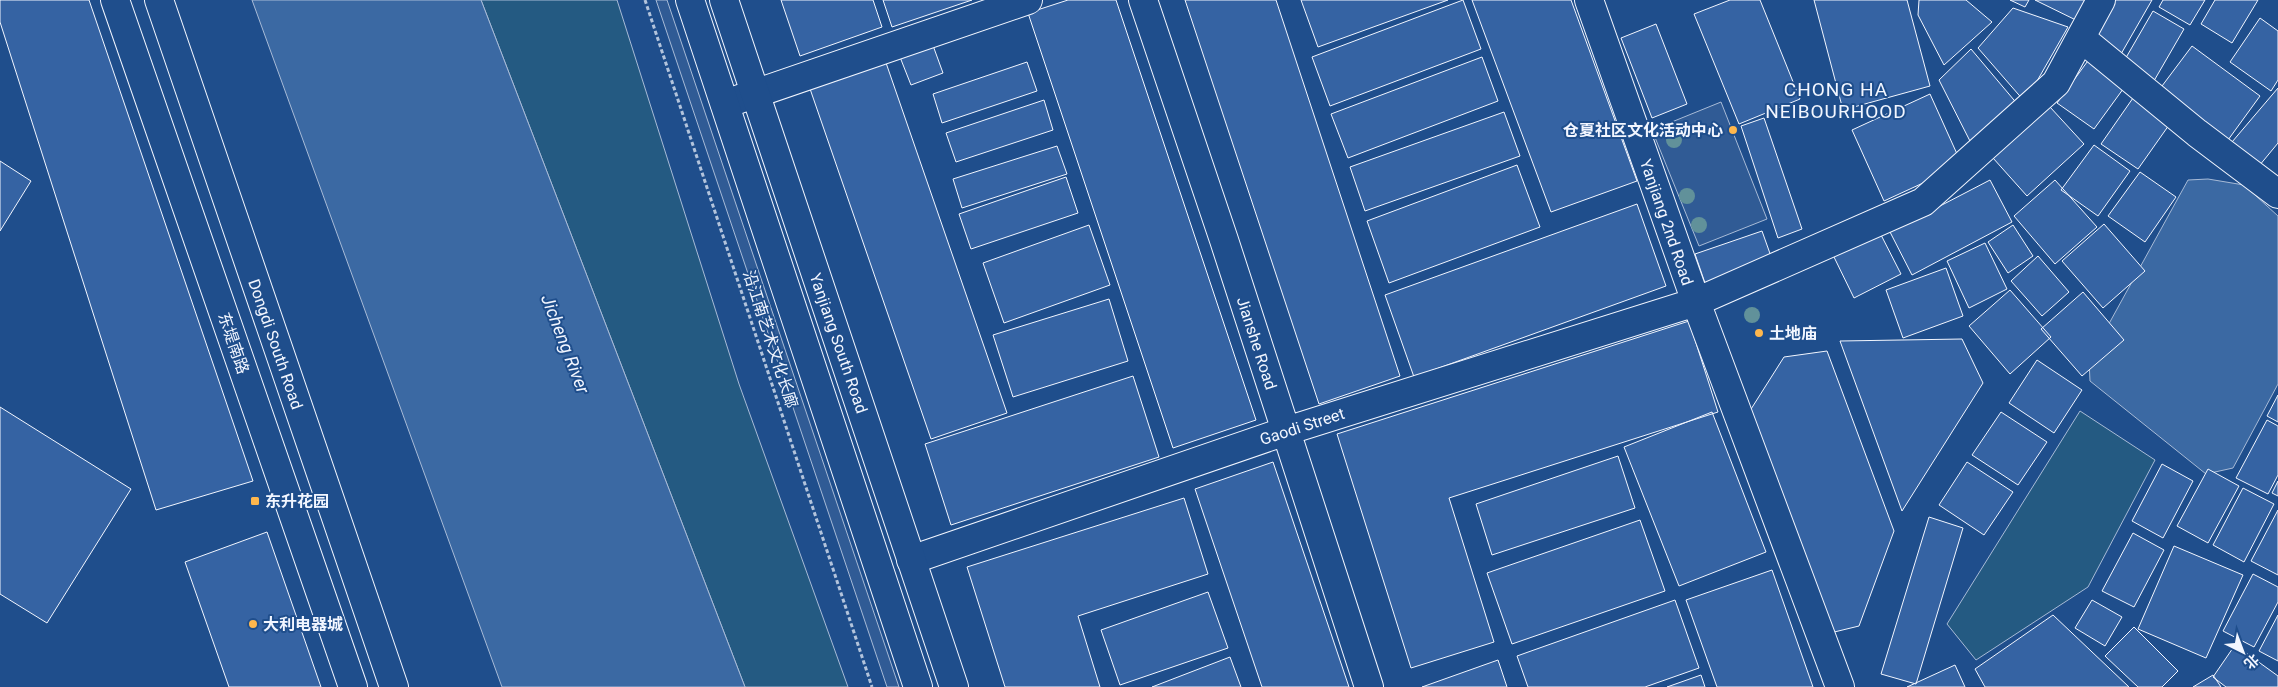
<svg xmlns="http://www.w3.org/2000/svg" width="2278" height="687" font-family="Roboto,'Noto Sans SC',sans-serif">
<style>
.green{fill:#245a82;stroke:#a8bbd7}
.parking{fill:#305b95;stroke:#a8bbd7}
.water{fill:#3b69a3;stroke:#a8bbd7}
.building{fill:#3563a3;stroke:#f2f6ff}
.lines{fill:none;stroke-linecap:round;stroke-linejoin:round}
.minor-casing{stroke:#f2f6ff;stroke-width:30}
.major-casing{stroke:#f2f6ff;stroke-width:30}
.path{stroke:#b3c4dc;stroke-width:3;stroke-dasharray:4 2.5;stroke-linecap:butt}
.minor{stroke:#1f4e8c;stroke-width:28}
.major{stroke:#1f4e8c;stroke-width:28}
.tree{fill:#61919a}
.poi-dot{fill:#ffb74d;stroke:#1f4e8c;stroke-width:2}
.labels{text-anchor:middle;stroke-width:4;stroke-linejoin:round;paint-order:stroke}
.poi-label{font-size:16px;font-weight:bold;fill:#f2f6ff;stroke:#1f4e8c;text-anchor:start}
.street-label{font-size:16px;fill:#f2f6ff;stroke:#1f4e8c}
.water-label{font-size:18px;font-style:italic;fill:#f2f6ff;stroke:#1f4e8c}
.quarter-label{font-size:19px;letter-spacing:1px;fill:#f2f6ff;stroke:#1f4e8c}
</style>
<rect width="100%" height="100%" fill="#1f4e8c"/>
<path class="green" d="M481,0h136l122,384 109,303h-103z
M2080,411l75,49 -67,127 -112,73 -29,-36z"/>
<path class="parking" d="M656,0h11l232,687h-12z
M1721,102l46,117 -68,27 -47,-116z"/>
<path class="water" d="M252,0h229l264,687h-243z
M2208,179l36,6 34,31v168l-45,84 -27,6 -116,-93 -1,-21 99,-180z"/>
<path class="building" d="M0,0h89l164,481 -97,29 -156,-488z
M781,0h92l9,27 -82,29z
M883,0h89l-80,27z
M1068,0h48l140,420 -83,28 -145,-435z
M1185,0h91l124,376 -81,28z
M1301,0h147l-130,47z
M1463,0l18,49 -151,57 -18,-49z
M1472,0h99l66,181 -86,31z
M1730,0h30l40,99 -61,25 -45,-110z
M1814,0h93l23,86 -87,24z
M1919,0h47l26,22 -48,43 -26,-50z
M2010,0h19l-4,7z
M2035,0h65l-14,25z
M2110,0h42l-31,54 -32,-19z
M2163,0h42l-15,25 -31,-18z
M2215,0h43l-26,43 -31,-19z
M2013,8l55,19 -43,75 -47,-54z
M2153,11l31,18 -33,57 -31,-18z
M2260,18l18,13v49l-7,11 -41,-29z
M1656,24l31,80 -35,14 -31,-80z
M931,40l12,33 -32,12 -13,-33z
M2192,46l68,50 -32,44 -69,-50z
M1971,49l48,57 -46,41 -34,-67z
M884,57l123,356 -76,26 -123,-356z
M1482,57l16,44 -150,57 -17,-44z
M2090,58l36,27 -32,44 -37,-26z
M1027,62l10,29 -95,32 -9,-29z
M2278,88v55l-19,23 -27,-24z
M1930,94l32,71 -78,36 -32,-71z
M2133,98l36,27 -31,44 -37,-25z
M1044,100l9,30 -97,32 -10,-29z
M2050,107l34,37 -57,52 -34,-38z
M1504,112l16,44 -155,55 -15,-44z
M1764,118l38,111 -24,9 -37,-112z
M2094,145l36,26 -32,45 -37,-26z
M1057,146l10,28 -105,34 -9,-29z
M0,161l31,20 -31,50z
M1517,165l23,62 -151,56 -22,-62z
M2140,172l36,25 -31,45 -37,-26z
M1066,177l12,36 -107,36 -12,-35z
M1990,180l22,42 -100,53 -22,-43z
M2055,180l42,47 -42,37 -41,-48z
M1637,204l29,82 -252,91 -29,-82z
M2104,224l41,47 -42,37 -41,-47z
M1089,225l21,60 -106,38 -21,-60z
M2013,225l20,31 -25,17 -20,-31z
M1762,231l11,31 -67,24 -11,-32z
M1879,231l22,43 -47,24 -21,-43z
M1985,243l22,46 -38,19 -22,-47z
M2038,256l31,36 -27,24 -31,-35z
M1946,268l17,48 -60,22 -17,-48z
M2010,290l41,47 -41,37 -41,-48z
M2083,292l41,48 -42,36 -41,-47z
M1109,299l19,62 -115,36 -20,-62z
M1689,321l29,91 -269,86 45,144 -83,26 -74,-234z
M1962,339l21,44 -81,128 -62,-170z
M1827,351l67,180 -35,95 -33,8 -80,-217 38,-60z
M2037,360l45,30 -28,43 -45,-30z
M1133,376l26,81 -208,68 -26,-81z
M2278,395v27l-11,-6z
M0,407l131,82 -84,134 -47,-29z
M1712,412l54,140 -87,34 -55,-139z
M2001,412l46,30 -29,43 -46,-30z
M2267,420l11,6v49l-10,19 -32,-16z
M1618,456l17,52 -143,47 -16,-51z
M1273,462l76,225h-87l-67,-198z
M1967,462l46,30 -29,43 -45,-30z
M2162,464l31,17 -30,57 -31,-17z
M2208,469l31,17 -31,57 -31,-17z
M2278,481v15l-6,-3z
M2243,488l31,16 -30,58 -31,-17z
M1184,498l24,76 -130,42 22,71h-95l-38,-120z
M2278,510v65l-27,-14z
M1929,517l34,11 -47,156 -35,-10z
M1640,520l25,71 -153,53 -25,-71z
M267,532l54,155h-92l-44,-125z
M2133,533l31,17 -30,57 -32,-16z
M2174,546l69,29 -37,83 -68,-29z
M1772,570l41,117h-96l-31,-87z
M2253,574l25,13v15l-24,45 -31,-16z
M1208,592l20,56 -108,37 -19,-55z
M1675,600l24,68 -54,19h-117l-11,-31z
M2092,600l30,17 -17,29 -30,-18z
M2053,615l76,72h-144l-10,-18z
M2278,615v46l-19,-10z
M2134,627l44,44 -16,16h-24l-33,-31z
M2235,645l43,31v11h-52l-13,-10z
M1230,657l11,30h-89z
M1498,660l9,27h-85z
M1955,665l10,22h-58z
M1701,675l4,12h-38z
M2213,675l8,12h-28z"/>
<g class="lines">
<defs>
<path id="minor" d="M1143,0l81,240 145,447
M1589,0l107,302 144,385
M2081,38l116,95 81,61
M725,104l303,-104
M911,560l375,-129 410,-129 227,-100 133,-119 45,-83"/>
<path id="major" d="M115,0l238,687
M159,0l235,687
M690,0l228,687
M724,0l230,687"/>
</defs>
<use href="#minor" class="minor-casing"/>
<use href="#major" class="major-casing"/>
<path class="path" d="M645,0l227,687"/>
<use href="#minor" class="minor"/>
<use href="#major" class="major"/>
</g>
<g class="tree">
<circle cx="1674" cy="140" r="8"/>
<circle cx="1687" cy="196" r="8"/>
<circle cx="1699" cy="225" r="8"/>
<circle cx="1752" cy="315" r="8"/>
</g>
<g class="poi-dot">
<circle cx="1733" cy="130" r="5"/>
<circle cx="1759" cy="333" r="5"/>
<rect x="250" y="496" width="10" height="10" rx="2.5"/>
<circle cx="253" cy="624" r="5"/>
</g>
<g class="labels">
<g class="poi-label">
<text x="1723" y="136" text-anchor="end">仓夏社区文化活动中心</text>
<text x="1769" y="339">土地庙</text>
<text x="265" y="507">东升花园</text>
<text x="263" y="630">大利电器城</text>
</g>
<g class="street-label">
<text transform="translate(1667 222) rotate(71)" y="6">Yanjiang 2nd Road</text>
<text transform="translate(771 339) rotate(72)" y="6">沿江南艺术文化长廊</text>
<text transform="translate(234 343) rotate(71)" y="6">东堤南路</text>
<text transform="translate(839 343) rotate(71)" y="6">Yanjiang South Road</text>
<text transform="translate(1257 343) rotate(72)" y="6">Jianshe Road</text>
<text transform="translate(276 344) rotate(71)" y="6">Dongdi South Road</text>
<text transform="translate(1302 426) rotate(-18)" y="6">Gaodi Street</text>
</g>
<g class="water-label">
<text transform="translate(565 344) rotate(69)" y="6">Jicheng River</text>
</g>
<g class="quarter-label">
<text x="1836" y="96">CHONG HA<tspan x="1836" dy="22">NEIBOURHOOD</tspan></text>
</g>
</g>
<g transform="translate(2243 652) rotate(138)" stroke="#1f4e8c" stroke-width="4" paint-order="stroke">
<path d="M0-4L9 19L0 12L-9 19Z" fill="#f2f6ff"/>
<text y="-8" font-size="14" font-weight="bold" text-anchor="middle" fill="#f2f6ff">北</text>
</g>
</svg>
